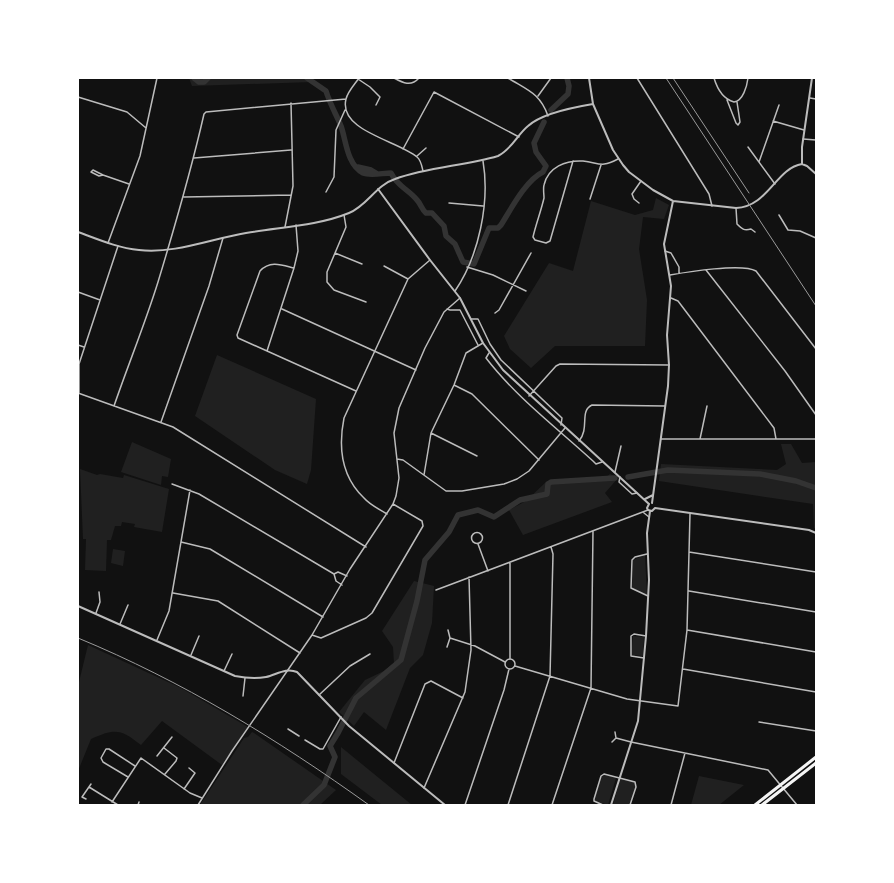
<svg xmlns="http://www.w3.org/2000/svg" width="894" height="883" font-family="Montserrat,sans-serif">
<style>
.green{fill:#202020}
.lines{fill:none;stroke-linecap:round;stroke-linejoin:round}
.river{stroke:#333;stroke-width:5.5}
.minor{stroke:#bcbcbc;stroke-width:1.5}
.tertiary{stroke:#bcbcbc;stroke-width:2}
.primary{stroke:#f5f5f5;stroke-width:3}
.rail{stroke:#9a9a9a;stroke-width:1}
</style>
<rect width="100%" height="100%" fill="#111"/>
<path class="green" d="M189,78h118l5,4 -120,4z
M656,198l13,7 -5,14 -21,-2 -4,32 8,51 -2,46h-90l-24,22 -21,-19 -6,-13 45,-73 24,8 18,-70 44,14 18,-5z
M217,355l99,44 -5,71 -4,14 -32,-14 -80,-54z
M132,442l39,17 -3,18 -6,-1 -1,9 -40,-13z
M781,444h10l11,19 14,-1v67l-2,-1 -1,-24 -154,-23 2,-17 116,6 9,-6z
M80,469l17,6 3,-1 23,4 1,-3 45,14 -7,43 -28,-5 1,-3 -13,-2 -1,4h-6l-4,14h-4l-1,31 -21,-1 1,-31h-3z
M610,474l8,4 -13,15 7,9 -81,30 -8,3 -14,-25 17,-9 21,-20 56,-1z
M113,549l12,2 -2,15 -12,-3z
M645,555l2,40 -15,-6 1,-29z
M414,581l20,5 -2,37 -9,32 -13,13 -24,62 -22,-18 -10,14 -15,-14 26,-32 19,-9 10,-8 -1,-16 -11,-16z
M633,636l11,1 -1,19 -12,-1z
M88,645l93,43 67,39 -26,38 -60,-44 -21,24c-20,-16 -26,-17 -50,-6l-13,32v-85z
M252,732l2,1 82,57 -16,15h-120l44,-67 4,-1z
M341,747l71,58h-30l-41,-31z
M603,774l13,4 -8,27 -14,-4 7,-25z
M699,776l45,9 -25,20h-28z
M620,779l15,3 1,5 -6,18h-17z"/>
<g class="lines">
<path class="river" d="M194,78l5,4h5l4,-4
M307,78l19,13c4,13 10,23 15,35 5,14 6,39 22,47 7,3 20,0 28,0 7,14 17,16 26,27 4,4 5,10 9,13h6l12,13 2,10 9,8 8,18 11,2 15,-36h9l3,-3c10,-16 25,-45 42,-53l3,-6 -10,-14 -2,-9 10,-21
M551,110l17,-16 1,-8 -2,-8
M358,167l13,3 5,3
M628,477l40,-7 92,4 36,7 20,7
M303,805l21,-20 11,-28 -5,-11 8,-13 18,-35 45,-38 16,-59 8,-41 24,-28 9,-17 20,-5 16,7 26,-17 27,-6 1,-10 3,-2 64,-4"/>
<path class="minor" d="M359,78c-4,6 -11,13 -13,21 -8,32 53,42 71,58 4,3 5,10 6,14
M394,78c9,5 17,9 25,0
M508,78c19,12 32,15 40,38
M637,78l72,116 3,12
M714,78c3,10 9,21 20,24 9,-1 13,-16 14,-24
M358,79l12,8 10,10 -4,8
M538,96l13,-18
M78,97l49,15 19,16
M810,98l6,1
M727,100l9,23 2,2 2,-3 -3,-20
M773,121l31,9
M803,139l13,1
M748,147l27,37
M403,149l31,-57 85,45
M417,156l9,-8
M194,158l97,-8
M573,161l-23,80 -4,2 -11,-3 -2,-3c3,-13 8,-26 11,-39 0,-4 -1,-9 0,-13 4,-18 22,-25 39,-24 17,2 18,7 35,-2
M759,162l20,-57
M103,175l-10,-5 -2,2 8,4 4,-1 26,9
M326,192l8,-15 2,-47 9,-20
M184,197l107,-2
M590,199l11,-34
M449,203l34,3
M639,203l-5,-4 -2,-5 9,-13
M736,208l1,16c5,5 7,7 14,5l4,3
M344,215l2,12 -19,45v10l7,8 32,12
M779,215l9,15 12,1 16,7
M285,227l8,-41 -2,-83
M108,243l32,-87 17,-78
M665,251l6,2 8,14v6
M335,253l27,11
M384,266l24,13
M467,267l26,8 33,16
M294,268c-12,-3 -24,-8 -34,3l-23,64 1,3 118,53
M706,270l79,101 31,44
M670,275c17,-3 72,-12 86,-4l60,78
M455,291c24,-35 35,-89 28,-130
M78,292l22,8
M671,298l7,3 96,127 2,11
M282,309l134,61
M447,309l3,1h10l18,35
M495,313l4,-3 32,-57
M471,319h7l12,25 11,16 61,58 -1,7
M78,345l6,2
M267,351l27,-83 4,-17 -2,-26
M489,353l-3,5c30,39 71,70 107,103l3,3 6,-2
M454,385l18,9 67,66
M78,393l95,34 193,120
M79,393v-29l39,-118
M529,396l27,-30 4,-2 109,1
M114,406c14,-41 31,-82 44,-124 17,-56 33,-111 46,-168l2,-2 140,-13
M161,422l48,-136 14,-48
M431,433l46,23
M661,439h155
M700,439l7,-33
M579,441c11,-13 0,-30 13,-36l73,1
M397,459l6,1 43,31h16l42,-7 13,-5 12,-8 36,-43
M615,472l6,-26
M424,475l7,-42 23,-48 12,-32 17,-10
M620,477l-1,5 13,12 5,-1
M172,484l27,10 135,80 4,-2 9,4
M644,513l5,4
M387,514c-8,-5 -17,-9 -23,-16 -23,-22 -26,-50 -20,-80l64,-139 22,-19
M471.5 538a5.5 5.5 0 1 1 11 0a5.5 5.5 0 1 1-11 0Z
M181,542l29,7 113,68
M478,544l10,27
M689,552l127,20
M647,554l-12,3 -3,3 -1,28 17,8
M510,563v96
M334,574l2,7 6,4
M436,590l212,-80
M689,591l127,21
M173,593l45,8 82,52
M96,613l4,-11 -1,-10
M120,624l8,-19
M687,630l129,22
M312,635l9,3 45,-20 6,-5 51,-87 -1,-5 -29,-17
M450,638l25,8 30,16
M157,640l12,-29 21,-121
M447,647l3,-9 -2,-8
M191,655l8,-19
M644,658l-13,-2v-20l3,-2 12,2
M505 664a5 5 0 1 1 10 0a5 5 0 1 1-10 0Z
M515,666l112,33 51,7 9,-76 3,-116
M683,669l133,23
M224,671l8,-17
M319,695l31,-29 20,-12
M243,696l2,-18
M759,722l57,9
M288,729l11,7
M615,732l1,6 15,4 137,28 29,35
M305,740l15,9h3l18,-32
M612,742l4,-4
M164,748l13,10 -1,3 -11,13
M157,756l15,-19
M394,763l31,-79 6,-3 32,17
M128,777l-25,-15 -2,-4 5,-9h3l26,17
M89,787l29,18
M424,788l41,-96 6,-42 -2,-73
M184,789l11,-16 -6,-5
M86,799l-4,-2 9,-13
M112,802l29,-44 49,35 12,5
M138,805l1,-3
M198,805l34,-54 80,-116 38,-66 43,-65 3,-8 3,-18 -5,-45 5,-25 26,-60 19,-36 16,-14
M465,805l39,-115 5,-21
M508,805l42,-129 3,-122 -2,-7
M552,805l39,-117 2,-157
M603,805l-9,-4v-2l7,-23 3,-2 31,8 1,5 -6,18
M671,805l14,-52"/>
<path class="tertiary" d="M589,78l4,26 20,46 10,15 6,7 24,18 20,11 63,7c32,-1 40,-40 66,-44
M802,164v-17l10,-69
M802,164l5,2 9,8
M378,189l52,71 30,38 23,45 20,27 146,134
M78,232c19,7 40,16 61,18 36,4 71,-11 107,-17 34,-6 71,-7 103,-20 18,-7 27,-28 46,-34 33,-12 69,-13 103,-23 14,-7 19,-21 30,-30 13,-12 47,-19 65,-22
M645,499l8,-4
M652,503l16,-117 1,-21 -2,-30 4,-49 -7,-42 9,-43
M649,504l-2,4 1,2 4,1 3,-3
M655,508l154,22 7,3
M78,606l157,70c10,2 21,3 31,1 10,-2 20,-10 31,-5l52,54 96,79
M611,805l27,-84 8,-85 3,-56 -2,-47 3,-22"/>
<path class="primary" d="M755,805l61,-48
M762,805l54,-42"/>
<path class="rail" d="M666,78l150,228
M673,78l76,115
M78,638c104,43 199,101 291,167"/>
</g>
<rect width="894" height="883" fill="none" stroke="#ffffff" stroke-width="158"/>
</svg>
